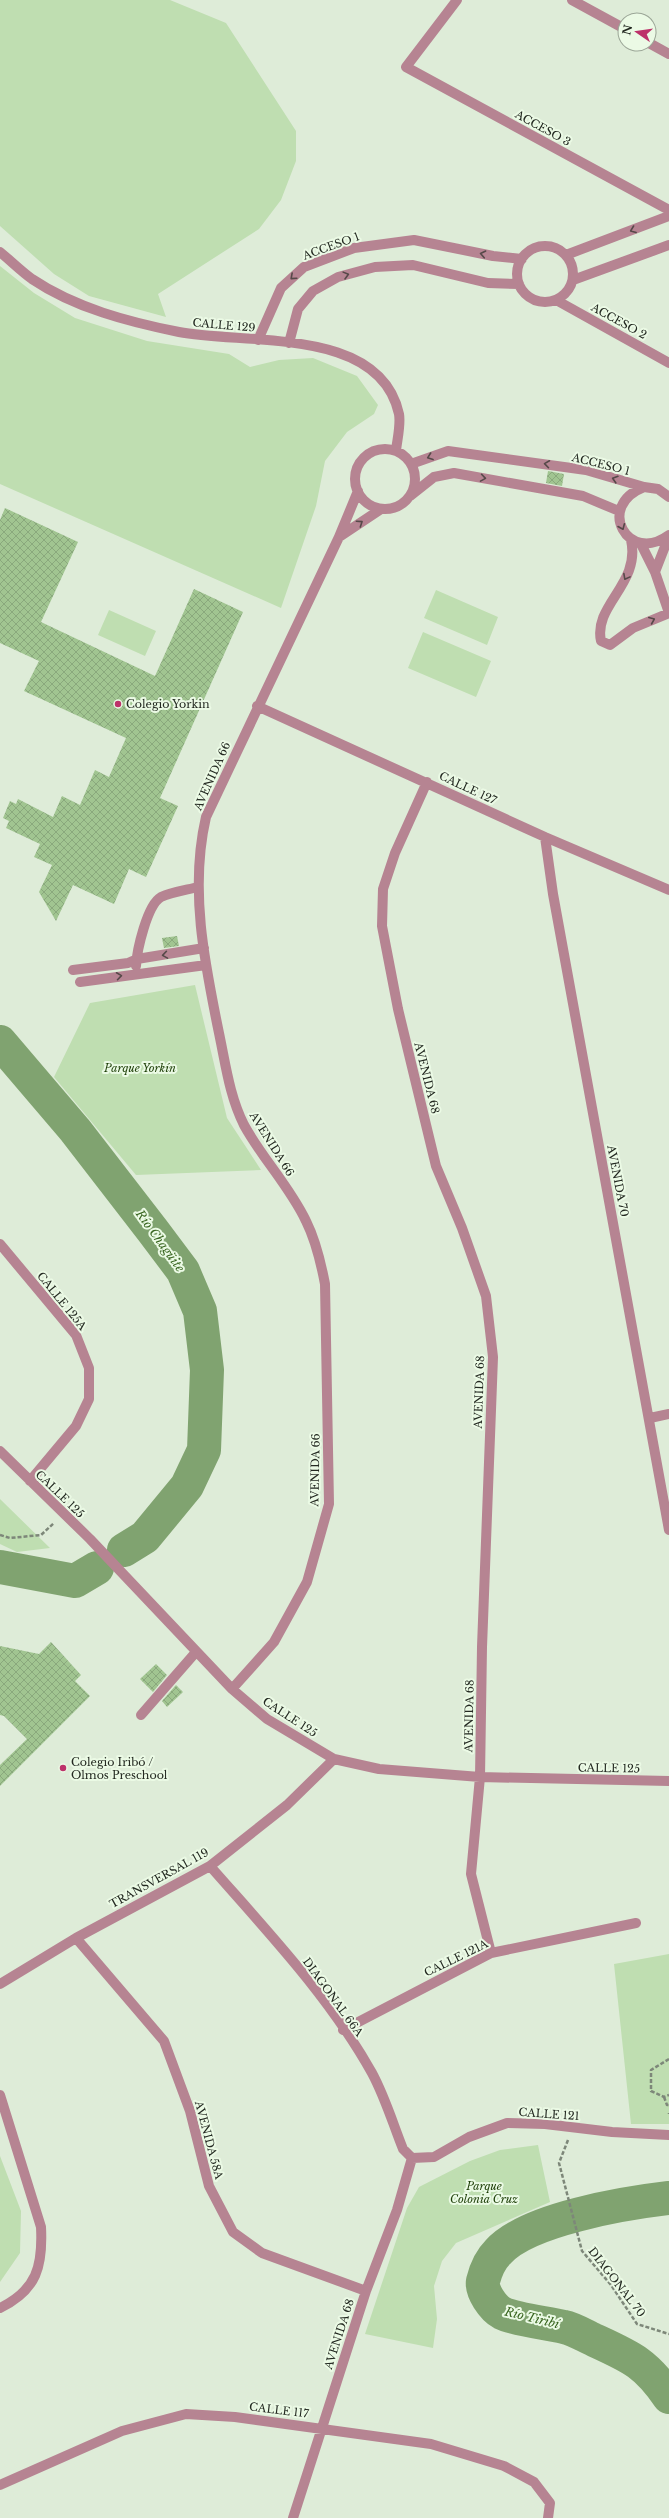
<svg xmlns="http://www.w3.org/2000/svg" width="669" height="2518" font-family="'Libre Baskerville',serif">
<style>
.green{fill:#bfdeb1}
.lines{fill:none;stroke-linecap:round;stroke-linejoin:round}
.river{stroke:#80a370;stroke-width:34}
.building{fill:url(#building-cross-hatch)}
.path{stroke:#7d8779;stroke-width:2.5;stroke-dasharray:4 2;stroke-linecap:butt}
.minor{stroke:#b68492;stroke-width:10}
.oneway{stroke:#564949}
.poi-dot{fill:#bd326a;stroke:#ebfae5;stroke-width:1.5}
.labels{text-anchor:middle;stroke-width:4;stroke-linejoin:round;paint-order:stroke}
.street-label{font-size:11px;fill:#232921;stroke:#ebfae5}
.poi-label{font-size:11px;fill:#232921;stroke:#ebfae5;text-anchor:start}
.park-label{font-size:11px;font-style:italic;fill:#1e3f08;stroke:#ebfae5}
.water-label{font-size:12px;font-style:italic;fill:#37641e;stroke:#ebfae5}
</style>
<defs>
<pattern id="building-cross-hatch" width="8" height="8" patternUnits="userSpaceOnUse"><rect width="8" height="8" fill="#a1c591"/><path d="M0 0l8 8M0 8l8-8" fill="none" stroke="#8aa97d"/></pattern>
</defs>
<rect width="100%" height="100%" fill="#deecd8"/>
<path class="green" d="M0,0h170l56,23 70,108v30l-15,39 -22,29 -101,65 8,23 -77,-21 -35,-22 -54,-48z
M0,266l34,27 41,25 72,23 82,13 21,13 29,-7 34,-2 44,18 21,29 -4,9 -27,18 -22,29 -9,45 -35,102 -281,-124z
M436,590l62,27 -11,28 -63,-27z
M109,610l47,21 -11,25 -47,-21z
M423,632l68,29 -15,36 -68,-29z
M195,985l32,133 34,52 -125,5 -82,-98 36,-74z
M0,1499l50,49 -33,4 -17,-8z
M669,1954v170h-38l-17,-160z
M538,2145l12,57 -94,41 -14,18 -8,25 3,33 -4,29 -68,-14 42,-126 12,-21 51,-26 30,-11z
M0,2156l21,55 -1,42 -20,29z"/>
<g class="lines">
<path class="river" d="M0,1042l75,88 78,101 30,40 17,40 7,59 -3,80 -17,36 -42,51 -21,13
M0,1567l75,14 22,-13
M669,2198c-43,5 -142,21 -171,54 -8,8 -12,17 -15,29 -2,10 10,27 19,32 14,7 46,10 62,14 10,2 21,9 30,13 37,17 52,23 75,57"/>
</g>
<path class="building" d="M548,471l16,3 -2,12 -16,-3z
M5,508l73,34 -37,80 114,54 39,-87 49,23 -83,186 18,8 -32,71 -17,-8 -15,35 -41,-19 -17,36 -17,-29 13,-27 -18,-8 6,-13 -34,-16 3,-7 -6,-3 7,-17 6,3 2,-5 35,18 9,-21 18,9 15,-35 14,7 17,-39 -102,-47 15,-30 -39,-18v-123z
M177,936l2,10 -15,2 -2,-10z
M51,1642l30,33 -6,6 15,15 -90,90v-21l27,-26 -23,-23 -4,-1v-69l39,8z
M156,1664l11,11 -14,17 -13,-13z
M176,1685l7,7 -16,15 -5,-6z"/>
<g class="lines">
<path class="path" d="M0,1535l10,3 31,-3 13,-12
M669,2059l-18,11v21l13,6 5,-2
M664,2097l3,8h2
M669,2113v1
M568,2140l-9,23 23,88 29,34 26,39 32,10"/>
<path class="minor" d="M457,0l-51,67 263,143
M572,0l53,29
M649,43l20,11
M517 274a28 28 0 1 1 56 0a28 28 0 1 1-56 0Z
M0,252c11,9 21,19 32,27 43,29 97,43 147,53 67,13 201,-6 220,82 2,11 -2,26 -3,37
M566,255l103,-39
M573,280l96,-35
M556,300l113,63
M258,340l23,-52 23,-21 50,-19 60,-8 79,16 29,3
M289,343l9,-34 15,-18 25,-14 37,-10 38,-2 75,18 31,1
M355 479a30 30 0 1 1 60 0a30 30 0 1 1-60 0Z
M411,464l37,-13 138,19 58,17 14,2 11,8
M644,487c-49,19 -16,78 25,48
M410,496l24,-19 20,-4 129,23 36,15
M339,537l42,-28
M631,540c10,44 -38,65 -30,101l9,4 23,-17 36,-15
M641,544l14,28 14,41
M655,572l14,-36
M257,706l288,131 124,53
M427,782l-32,71 -12,36 -1,37 16,83 38,157 26,62 24,68 7,61 -11,290 -2,130 -9,97 20,79
M545,837l8,57 116,636
M136,966c1,-16 11,-61 25,-69 11,-5 25,-7 37,-10
M73,970l55,-7 9,-4 67,-11
M80,982l126,-17
M0,1244l76,91 13,33v31l-13,27 -46,55
M650,1418l19,-4
M0,1451l90,88 142,150 35,30 67,40 45,10 101,8 189,4
M232,1689l42,-47 33,-60 22,-78 -4,-220c-4,-21 -9,-43 -19,-63 -16,-34 -44,-63 -62,-96 -14,-28 -18,-58 -24,-87 -15,-73 -31,-148 -14,-221l133,-280 19,-46
M141,1715l55,-63
M210,1866c57,65 119,130 162,207 13,24 21,51 31,76l9,9
M76,1938l88,103 26,70 19,75 24,46 29,21 104,38
M0,1984l76,-46 134,-72 77,-61 47,-46
M343,2030l148,-77 145,-30
M0,2095l41,132c2,39 -4,63 -41,81
M412,2158l22,-1 35,-20 38,-14 38,1 67,8 57,3
M0,2485l122,-54 64,-17 49,3 196,27 73,22 30,16 16,21 -2,15
M293,2518l73,-227 31,-81 15,-52"/>
</g>
<defs><path id="oneway-chevron" d="M-2-3.5L2.5 0L-2 3.5" fill="none" stroke-width="1.6" stroke-linecap="round" stroke-linejoin="round"/></defs>
<g class="oneway">
<use href="#oneway-chevron" transform="translate(633 230) rotate(159)"/>
<use href="#oneway-chevron" transform="translate(483 254) rotate(-168)"/>
<use href="#oneway-chevron" transform="translate(346 275) rotate(-15)"/>
<use href="#oneway-chevron" transform="translate(293 277) rotate(138)"/>
<use href="#oneway-chevron" transform="translate(430 457) rotate(160)"/>
<use href="#oneway-chevron" transform="translate(547 464) rotate(-172)"/>
<use href="#oneway-chevron" transform="translate(483 478) rotate(9)"/>
<use href="#oneway-chevron" transform="translate(615 479) rotate(-163)"/>
<use href="#oneway-chevron" transform="translate(360 523) rotate(-34)"/>
<use href="#oneway-chevron" transform="translate(622 527) rotate(67)"/>
<use href="#oneway-chevron" transform="translate(626 577) rotate(118)"/>
<use href="#oneway-chevron" transform="translate(652 620) rotate(-23)"/>
<use href="#oneway-chevron" transform="translate(165 955) rotate(171)"/>
<use href="#oneway-chevron" transform="translate(119 976) rotate(-8)"/>
</g>
<g class="poi-dot">
<circle cx="118" cy="704" r="4"/>
<circle cx="63" cy="1768" r="4"/>
</g>
<g class="labels">
<g class="street-label">
<text transform="translate(543 128) rotate(29)" y="4">ACCESO 3</text>
<text transform="translate(331 246) rotate(-20)" y="4">ACCESO 1</text>
<text transform="translate(619 321) rotate(29)" y="4">ACCESO 2</text>
<text transform="translate(224 325) rotate(5)" y="4">CALLE 129</text>
<text transform="translate(601 464) rotate(14)" y="4">ACCESO 1</text>
<text transform="translate(212 776) rotate(-66)" y="4">AVENIDA 66</text>
<text transform="translate(468 788) rotate(25)" y="4">CALLE 127</text>
<text transform="translate(427 1078) rotate(76)" y="4">AVENIDA 68</text>
<text transform="translate(272 1144) rotate(58)" y="4">AVENIDA 66</text>
<text transform="translate(618 1181) rotate(79)" y="4">AVENIDA 70</text>
<text transform="translate(62 1301) rotate(51)" y="4">CALLE 125A</text>
<text transform="translate(479 1392) rotate(-88)" y="4">AVENIDA 68</text>
<text transform="translate(315 1470) rotate(-89)" y="4">AVENIDA 66</text>
<text transform="translate(60 1494) rotate(44)" y="4">CALLE 125</text>
<text transform="translate(469 1716) rotate(-89)" y="4">AVENIDA 68</text>
<text transform="translate(290 1717) rotate(33)" y="4">CALLE 125</text>
<text transform="translate(609 1768) rotate(1)" y="4">CALLE 125</text>
<text transform="translate(159 1878) rotate(-29)" y="4">TRANSVERSAL 119</text>
<text transform="translate(456 1958) rotate(-26)" y="4">CALLE 121A</text>
<text transform="translate(333 1997) rotate(54)" y="4">DIAGONAL 66A</text>
<text transform="translate(549 2114) rotate(4)" y="4">CALLE 121</text>
<text transform="translate(209 2140) rotate(75)" y="4">AVENIDA 58A</text>
<text transform="translate(617 2282) rotate(52)" y="4">DIAGONAL 70</text>
<text transform="translate(339 2334) rotate(-72)" y="4">AVENIDA 68</text>
<text transform="translate(279 2410) rotate(7)" y="4">CALLE 117</text>
</g>
<g class="poi-label">
<text x="126" y="708">Colegio Yorkin</text>
<text x="71" y="1766">Colegio Iribó /<tspan x="71" dy="13">Olmos Preschool</tspan></text>
</g>
<g class="park-label">
<text x="140" y="1072">Parque Yorkín</text>
<text x="484" y="2190">Parque<tspan x="484" dy="13">Colonia Cruz</tspan></text>
</g>
<g class="water-label">
<text transform="translate(160 1241) rotate(54)" y="4">Río Chagüite</text>
<text transform="translate(532 2318) rotate(14)" y="4">Río Tiribí</text>
</g>
</g>
<g transform="translate(637 32) rotate(283)"><circle r="19" fill="#ebfae5" stroke="#9ba697"/>
<path d="M0-3L7 15L0 10L-7 15Z" fill="#bd326a"/>
<text y="-6" font-size="11" font-weight="bold" text-anchor="middle" fill="#232921">N</text>
</g>
</svg>
